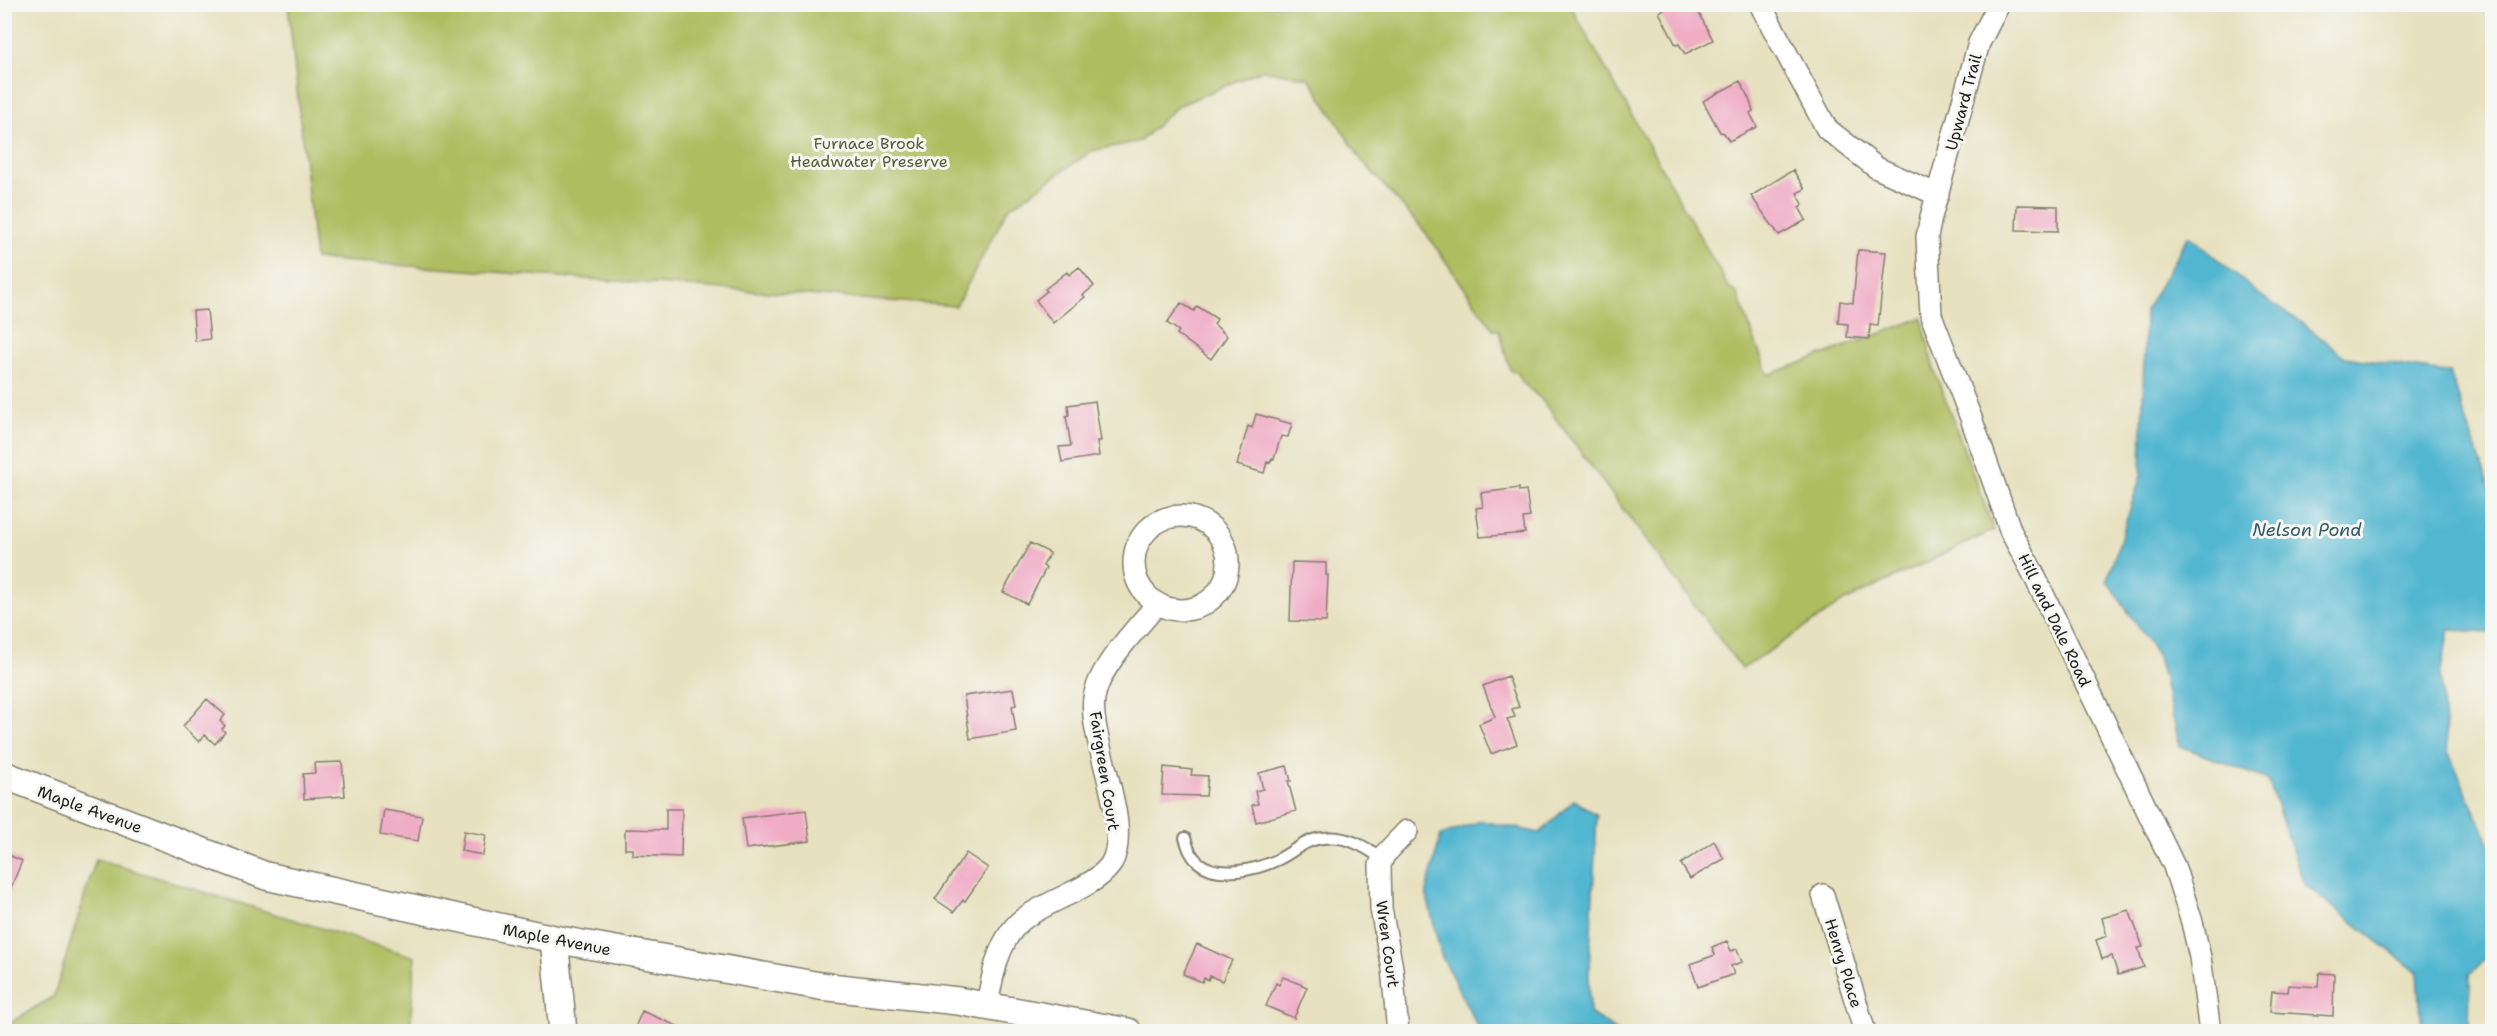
<svg xmlns="http://www.w3.org/2000/svg" width="2497" height="1036" font-family="'Shantell Sans',sans-serif">
<style>
.green{fill:#aebd60;stroke:#656c3e;stroke-width:1.5}
.water{fill:#51b6d0;stroke:#366976;stroke-width:1.5}
.building{fill:#f0abc5}
.lines{fill:none;stroke-linecap:round;stroke-linejoin:round}
.service-casing{stroke:#827e6e;stroke-width:14}
.minor-casing{stroke:#827e6e;stroke-width:24}
.tertiary-casing{stroke:#827e6e;stroke-width:30}
.service{stroke:#fff;stroke-width:10}
.minor{stroke:#fff;stroke-width:21}
.tertiary{stroke:#fff;stroke-width:27}
.labels{text-anchor:middle;stroke-width:6;stroke-linejoin:round;paint-order:stroke}
.street-label{font-size:16px;fill:#1c1c1c;stroke:#f6f6f2}
.park-label{font-size:16px;fill:#565c37;stroke:#f6f6f2}
.water-label{font-size:18px;font-style:italic;fill:#315a64;stroke:#f6f6f2}
</style>
<rect width="100%" height="100%" fill="#f6f6f2"/>
<filter id="ink" filterUnits="userSpaceOnUse"><feTurbulence type="fractalNoise" baseFrequency=".0167" numOctaves="2"/><feDisplacementMap in="SourceGraphic" scale="12" xChannelSelector="R" yChannelSelector="G"/><feConvolveMatrix kernelMatrix="1 2 1 2 8 2 1 2 1" color-interpolation-filters="sRGB"/></filter>
<filter id="wash" filterUnits="userSpaceOnUse"><feTurbulence type="fractalNoise" baseFrequency=".008" numOctaves="4" result="noise"/><feDisplacementMap in="SourceGraphic" scale="24" xChannelSelector="R" yChannelSelector="G"/><feGaussianBlur stdDeviation="1.35" result="paint"/><feColorMatrix in="noise" values="0 0 0 0 0 0 0 0 0 0 0 0 0 0 0 0 0 1.4 0 .05"/><feComposite in="paint" operator="in"/></filter>
<g filter="url(#wash)">
<rect width="100%" height="100%" fill="#e7e1bf"/>
<path class="green" d="M288,5h1284l3,9 154,274 8,5 31,82 154,-57 12,51 60,161 -151,72 -101,67 -201,-270 -18,-16 -5,-10 -8,-3 -11,-39 -6,-2 -67,-96 -67,-76 -50,-79 -47,-8 -84,36 -38,35 -48,10 -84,58 -52,97 -641,-47z
M96,859l319,98 -5,74h-405v-5l49,-30z"/>
<path class="water" d="M2189,235l68,58 48,32 40,32 105,16 42,122v137l-43,-2 -9,45 8,77 44,97v103l-22,22 -1,57h-47l-4,-58 -114,-89 -36,-104 -88,-34 -22,-90 -51,-75 34,-106 4,-164z
M1574,800l23,15 -8,157 1,41 27,18h-137l-39,-76 -15,-63 15,-57 40,-14 59,12z"/>
<g id="blocks">
<path class="building" d="M1673,4h21l19,36 -28,14 -6,-10 -3,1 -17,-33z
M1740,81l9,18 4,12 -3,2 7,14 -28,14 -5,-8 -4,-1 -17,-31z
M1793,170l12,19 -8,4 6,11 -4,3 7,13 -27,15 -28,-39z
M2017,205l41,1v25l-42,-1z
M1858,250l28,2 -8,74 -8,-1 -1,14 -22,-2 1,-13 -10,-1 2,-22 13,2z
M1079,267l15,19 -11,9 2,2 -32,26 -17,-23 11,-9 -2,-2 22,-17 2,3z
M1181,303l13,8 3,-5 20,13 -3,5 13,12 -16,23 -34,-25 2,-3 -12,-8z
M207,310l3,29 -15,2 -2,-30z
M1095,401l6,40h-4l2,15 -37,6 -3,-15 12,-1 -5,-30 3,-1 -1,-10z
M1256,414l36,10 -4,13 -7,-1 -7,23 -2,-1 -2,5 -3,-1 -3,11 -27,-8 11,-39 4,2z
M1519,488v3l7,-1 4,27 -7,1 2,15 -45,4 -4,-29 7,-1 -2,-14z
M1030,543l20,10 -7,13 3,2 -19,36 -24,-12z
M1292,562l34,1v12h2l-2,47 -36,-1z
M1508,676l11,31 -7,2 3,8 -8,2 10,25 -26,10 -12,-30 16,-7 -12,-31z
M1013,689l3,16 -4,1 4,25 -46,8 -6,-43z
M207,699l18,16 -5,6 5,5 -3,3 3,3 -10,12 -10,-9 -6,7 -16,-16z
M342,762l3,34 -41,3 -1,-25 12,-1 -1,-10z
M1287,766l4,15h-3l8,30 -40,11 -4,-17 6,-1 -3,-13 8,-2 -4,-16z
M1164,767l28,3 -1,5 17,1 -2,20 -44,-1z
M666,809h16l-1,48 -48,-2v-6h-8v-20l41,1z
M384,810l38,6 -4,25 -38,-6z
M806,810l4,31 -64,8 -4,-31z
M464,831l22,4 -3,20 -22,-4z
M1714,841l10,18 -34,20 -9,-15z
M4,853l18,8 -17,41h-1z
M966,853l22,15 -23,33 -2,-1 -9,12 -19,-13z
M2129,910l14,37 -5,1 6,19 -26,8 -6,-19 -10,3 -6,-19 11,-4 -5,-18z
M1727,941l4,10 6,-2 5,13 -11,4 3,8 -36,13 -8,-23 25,-9 -3,-8z
M1197,944l35,16 -10,21 -12,-5 -2,4 -4,-2 -2,4 -19,-8z
M2319,973l15,1 -1,42 -63,-4 2,-21 15,1 1,-7 30,2z
M1283,977l24,10 -13,31 -28,-12 10,-23 3,2z
M642,1011l49,21h-58z"/>
</g>
</g>
<g filter="url(#ink)">
<use href="#blocks" fill-opacity="0" stroke="#827e6e" stroke-width="1.5"/>
<g class="lines">
<defs>
<path id="service" d="M1185,838c3,9 5,17 13,24 19,17 58,8 79,-2 15,-7 29,-21 46,-22 23,-3 41,8 60,21"/>
<path id="minor" d="M1760,4l67,125 50,39 61,27
M1999,4l-20,39 -48,174 -4,20 4,78 40,103 40,114 20,37 143,297 18,56 8,35 10,75
M1134 563a47 47 0 1 1 94 0a47 47 0 1 1-94 0Z
M1823,895l42,137
M987,1006c5,-30 12,-71 39,-89 15,-10 33,-18 49,-26 12,-6 28,-15 36,-27 23,-40 -23,-124 -17,-166 5,-32 43,-69 63,-94
M1398,1032l-6,-64 -11,-59 -1,-44 4,-10 23,-24"/>
<path id="tertiary" d="M4,775l262,101 288,63 266,47 138,15 170,31
M554,939l9,93"/>
</defs>
<use href="#service" class="service-casing"/>
<use href="#minor" class="minor-casing"/>
<use href="#tertiary" class="tertiary-casing"/>
<use href="#service" class="service"/>
<use href="#minor" class="minor"/>
<use href="#tertiary" class="tertiary"/>
</g>
</g>
<g class="labels">
<g class="street-label">
<text transform="translate(1963 102) rotate(-75)" y="6">Upward Trail</text>
<text transform="translate(2055 620) rotate(64)" y="6">Hill and Dale Road</text>
<text transform="translate(1105 771) rotate(81)" y="6">Fairgreen Court</text>
<text transform="translate(90 809) rotate(20)" y="6">Maple Avenue</text>
<text transform="translate(557 939) rotate(11)" y="6">Maple Avenue</text>
<text transform="translate(1388 944) rotate(82)" y="6">Wren Court</text>
<text transform="translate(1844 963) rotate(73)" y="6">Henry Place</text>
</g>
<g class="park-label">
<text x="869" y="149">Furnace Brook<tspan x="869" dy="18">Headwater Preserve</tspan></text>
</g>
<g class="water-label">
<text x="2307" y="536">Nelson Pond</text>
</g>
</g>
<rect width="2497" height="1036" fill="none" stroke="#f6f6f2" stroke-width="24"/>
</svg>
